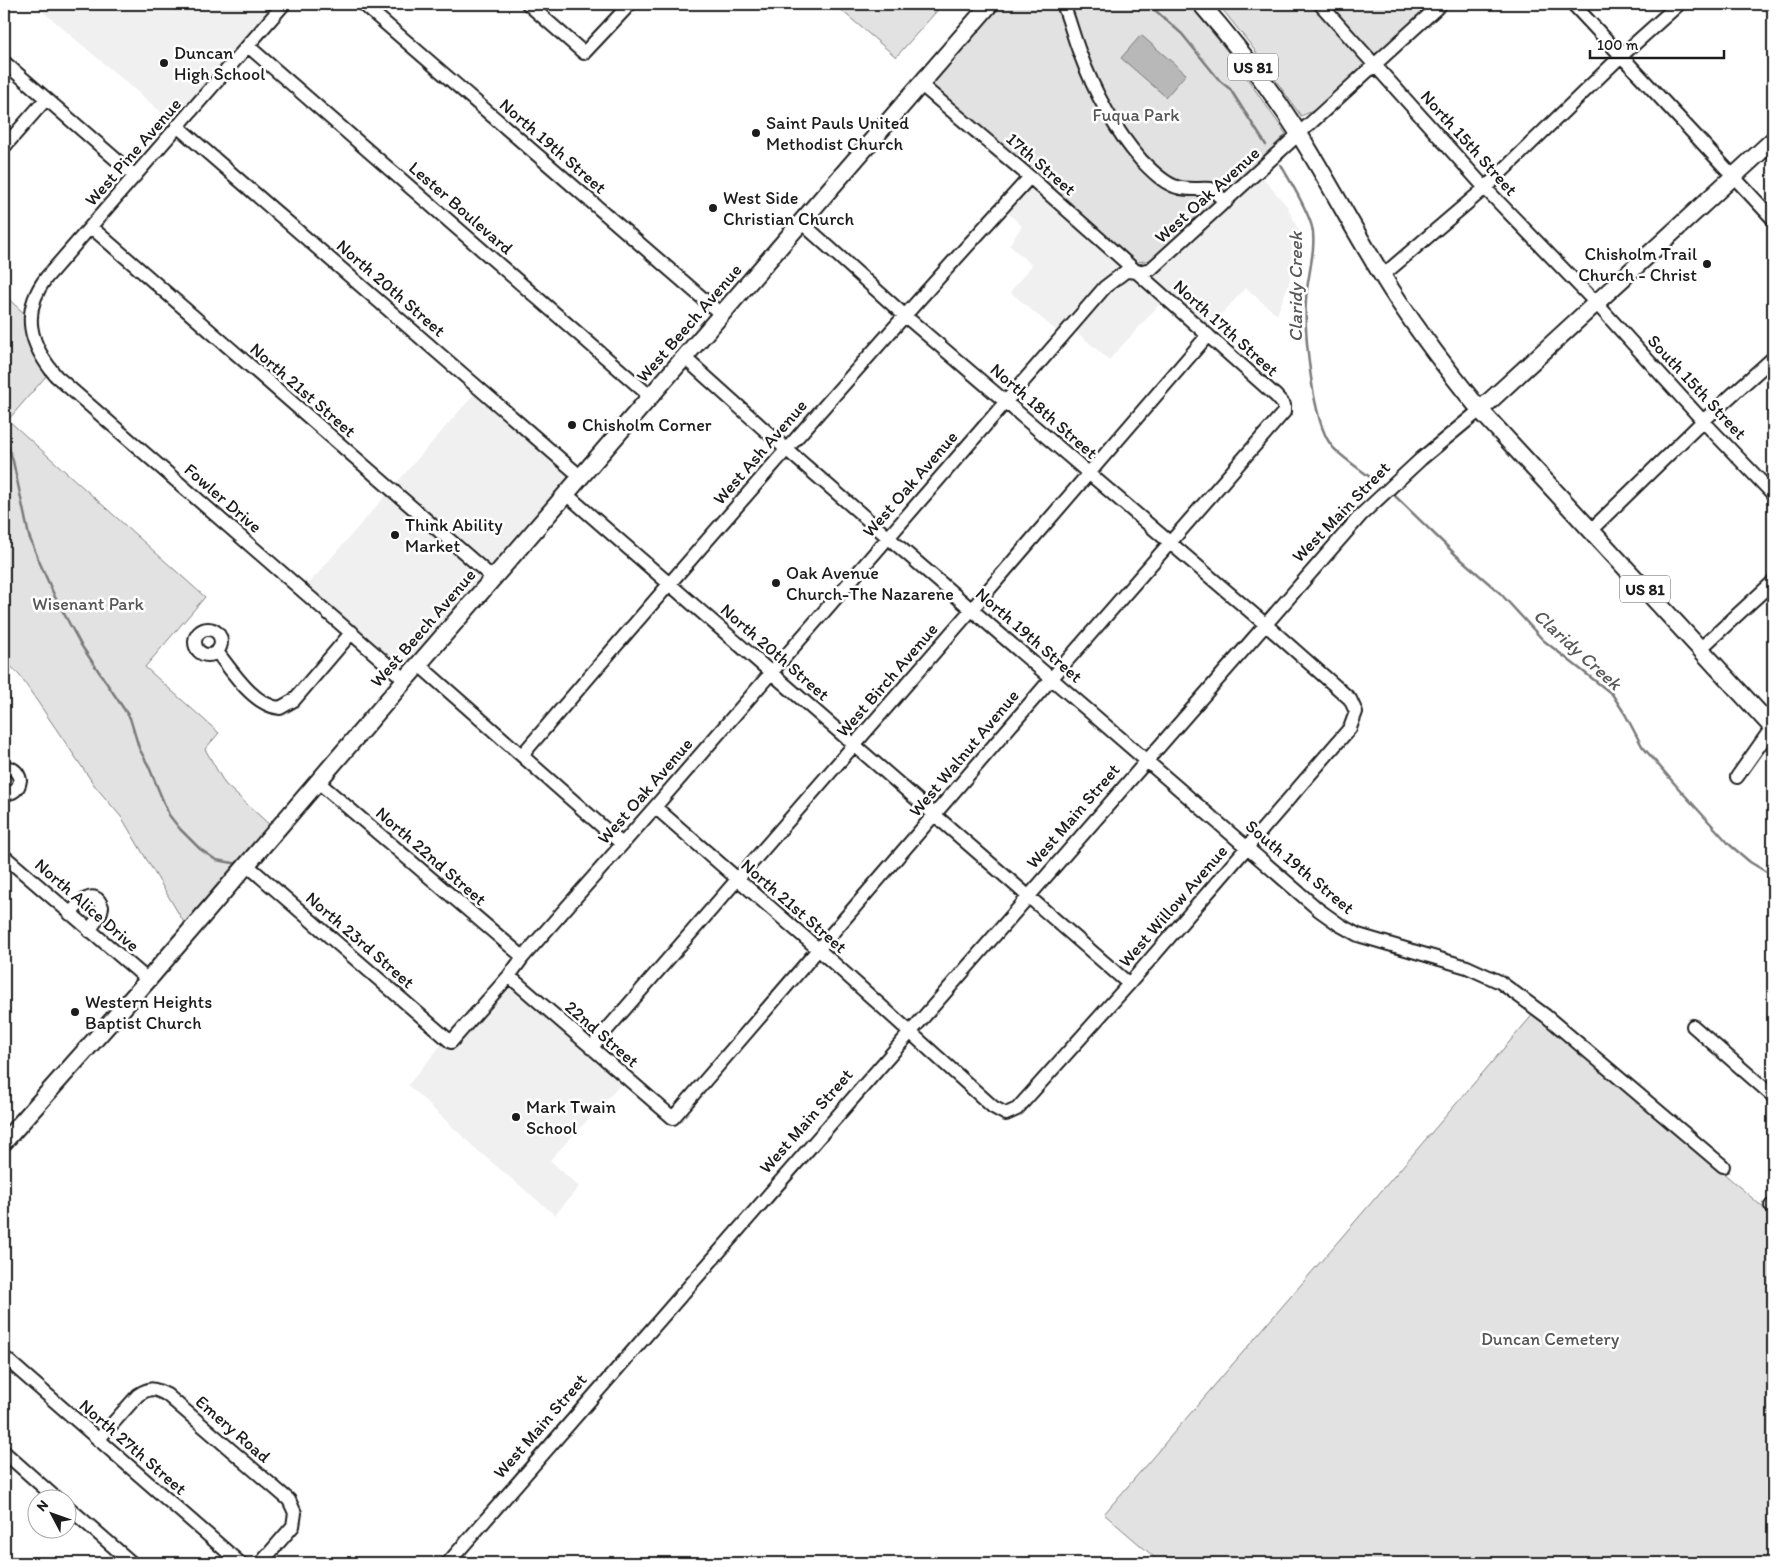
<svg xmlns="http://www.w3.org/2000/svg" width="1777" height="1567" font-family="Itim,sans-serif">
<style>
.built{fill:#f0f0f0}
.green{fill:#e2e2e2;stroke:#7f7f7f}
.water{fill:#b8b8b8;stroke:#7a7a7a}
.lines{fill:none;stroke-linecap:round;stroke-linejoin:round}
.stream{stroke:#7a7a7a;stroke-width:2.5}
.minor-casing{stroke:#1c1c1c;stroke-width:16}
.major-casing{stroke:#1c1c1c;stroke-width:20}
.minor{stroke:#fff;stroke-width:12}
.major{stroke:#fff;stroke-width:16}
.poi-dot{fill:#1c1c1c;stroke:#fff;stroke-width:2}
.labels{text-anchor:middle;stroke-width:5;stroke-linejoin:round;paint-order:stroke}
.shield{fill:#fff;stroke:#606060;stroke-width:1}
.shield-label{font-size:16px;font-weight:bold;fill:#1c1c1c}
.poi-label{font-size:18px;fill:#1c1c1c;stroke:#fff;text-anchor:start}
.park-label{font-size:18px;fill:#575757;stroke:#fff}
.street-label{font-size:18px;fill:#1c1c1c;stroke:#fff}
.water-label{font-size:19px;font-style:italic;fill:#5a5a5a;stroke:#fff}
</style>
<rect width="100%" height="100%" fill="#fff"/>
<filter id="ink" filterUnits="userSpaceOnUse"><feTurbulence type="fractalNoise" baseFrequency=".02" numOctaves="2"/><feDisplacementMap in="SourceGraphic" scale="10" xChannelSelector="R" yChannelSelector="G"/><feConvolveMatrix kernelMatrix="1 2 1 2 8 2 1 2 1" color-interpolation-filters="sRGB"/></filter>
<g filter="url(#ink)">
<path class="built" d="M34,4h242l-102,119z
M1261,176l26,30 12,25 -10,52 -12,32 -31,-27 -37,39 -40,-33 -60,66 -43,-37 -8,9 -48,-40 22,-27 -23,-20 13,-19 -17,-16 20,-21 8,-1 76,69 35,27z
M475,393l93,80 1,9 -160,184 -6,2 -6,-1 -92,-79z
M511,988l110,96 -71,76 29,27 -24,28 -79,-66 -68,-64 34,-41 15,-1 47,-54z"/>
<path class="green" d="M834,4h109l-47,53z
M1001,4h188l43,53 54,77 -55,54 -79,72 -15,2 -207,-177z
M1218,4h213l-116,106 -14,6 -51,-72z
M4,295l22,20c-1,24 5,42 21,60l-39,45 197,177 -60,70 74,66 -14,16 20,35 47,43 -86,99 -64,-108 -27,-32 -75,-110 -16,-17z
M1535,1012l16,12 222,192v347h-612l-57,-49z"/>
<path class="water" d="M1141,35l45,39 -20,23 -45,-39z"/>
<g class="lines">
<path class="stream" d="M1148,4l34,30 38,47 10,8 36,56
M1281,165c10,18 26,43 31,62 5,19 -5,52 -6,72 -2,33 6,121 25,146 7,10 33,27 44,36
M4,433l9,28 16,75 10,25 16,36 26,48 49,73 9,30 10,19 20,48 11,14 20,20 16,11 23,4
M1394,495l62,60 44,38 43,47 69,54 13,20 17,32 38,44 50,55 20,17 23,14"/>
<defs>
<path id="minor" d="M284,4l-238,274c-26,35 -16,67 10,98l349,304
M363,4l359,311
M528,4l56,49 46,-49
M1063,4c6,15 10,31 16,47 14,38 35,78 62,109 9,9 20,21 33,26 11,5 25,2 37,3l15,13
M1320,4l165,184 111,115 107,118 70,73
M1573,4l200,215
M248,46l403,351
M4,62l131,114
M177,126l404,351
M4,147l42,-48
M91,227l402,351
M1382,276l103,-88 136,-132 58,-52
M685,358l101,91 533,461 21,15 18,10 109,32 33,15 46,34 177,150
M566,494l563,490
M1591,530l112,-109 70,-63
M195 642a13 13 0 1 1 26 0a13 13 0 1 1-26 0Z
M1700,649l73,-67
M217,652c15,19 37,54 63,56l14,-8 58,-68
M418,664l204,180
M522,755c167,-195 335,-389 508,-578
M4,768c8,-1 14,3 16,12 -1,9 -7,14 -16,13
M1737,777l36,-51
M317,781l206,176
M655,807l163,142 175,158 13,7 11,-5 112,-125 221,-256 6,-16 -6,-13 -85,-75 -361,-309 -102,-92
M4,856l144,124
M246,864l205,178 58,-66 14,-19 132,-150 450,-520 21,-16 12,1 13,-3 290,-265
M70,914c8,-10 25,-28 32,-7l-2,8 -11,16
M509,976l164,142 378,-439 233,-267v-7l-8,-9 -246,-219 -110,-93
M1693,1026l80,70
M591,1048l381,-439 236,-274
M1771,1206l2,2
M4,1357l236,206
M98,1440l40,-45c13,-8 16,-7 29,0l122,105 6,13 -2,13 -32,37
M4,1452l54,48
M68,1507l64,56
M448,1563l913,-1048 60,-56 59,-49"/>
<path id="major" d="M1201,4c36,41 69,84 98,130 29,46 54,95 83,141 29,48 63,92 98,135l293,318
M1480,410l293,-270
M4,1142l144,-162 257,-300 585,-676"/>
</defs>
<use href="#minor" class="minor-casing"/>
<use href="#major" class="major-casing"/>
<use href="#minor" class="minor"/>
<use href="#major" class="major"/>
</g>
</g>
<g class="poi-dot">
<circle cx="164" cy="63" r="5"/>
<circle cx="756" cy="133" r="5"/>
<circle cx="713" cy="208" r="5"/>
<circle cx="1707" cy="264" r="5"/>
<circle cx="572" cy="425" r="5"/>
<circle cx="395" cy="535" r="5"/>
<circle cx="776" cy="583" r="5"/>
<circle cx="75" cy="1012" r="5"/>
<circle cx="516" cy="1117" r="5"/>
</g>
<g class="labels">
<g class="shield">
<rect x="1228" y="53.5" width="50" height="27" rx="4"/>
<rect x="1620" y="575.5" width="50" height="27" rx="4"/>
</g>
<g class="shield-label">
<text x="1253" y="73">US 81</text>
<text x="1645" y="595">US 81</text>
</g>
<g class="poi-label">
<text x="174" y="59">Duncan<tspan x="174" dy="21">High School</tspan></text>
<text x="766" y="129">Saint Pauls United<tspan x="766" dy="21">Methodist Church</tspan></text>
<text x="723" y="204">West Side<tspan x="723" dy="21">Christian Church</tspan></text>
<text x="1697" y="260" text-anchor="end">Chisholm Trail<tspan x="1697" dy="21">Church - Christ</tspan></text>
<text x="582" y="431">Chisholm Corner</text>
<text x="405" y="531">Think Ability<tspan x="405" dy="21">Market</tspan></text>
<text x="786" y="579">Oak Avenue<tspan x="786" dy="21">Church-The Nazarene</tspan></text>
<text x="85" y="1008">Western Heights<tspan x="85" dy="21">Baptist Church</tspan></text>
<text x="526" y="1113">Mark Twain<tspan x="526" dy="21">School</tspan></text>
</g>
<g class="park-label">
<text x="1136" y="121">Fuqua Park</text>
<text x="88" y="610">Wisenant Park</text>
<text x="1550" y="1345">Duncan Cemetery</text>
</g>
<g class="street-label">
<text transform="translate(1469 143) rotate(48)" y="6">North 15th Street</text>
<text transform="translate(553 146) rotate(41)" y="6">North 19th Street</text>
<text transform="translate(133 152) rotate(-49)" y="6">West Pine Avenue</text>
<text transform="translate(1041 164) rotate(41)" y="6">17th Street</text>
<text transform="translate(1207 195) rotate(-42)" y="6">West Oak Avenue</text>
<text transform="translate(461 208) rotate(41)" y="6">Lester Boulevard</text>
<text transform="translate(391 288) rotate(41)" y="6">North 20th Street</text>
<text transform="translate(689 323) rotate(-49)" y="6">West Beech Avenue</text>
<text transform="translate(1226 328) rotate(42)" y="6">North 17th Street</text>
<text transform="translate(1697 387) rotate(47)" y="6">South 15th Street</text>
<text transform="translate(303 390) rotate(41)" y="6">North 21st Street</text>
<text transform="translate(1044 411) rotate(41)" y="6">North 18th Street</text>
<text transform="translate(760 452) rotate(-49)" y="6">West Ash Avenue</text>
<text transform="translate(910 484) rotate(-49)" y="6">West Oak Avenue</text>
<text transform="translate(223 498) rotate(41)" y="6">Fowler Drive</text>
<text transform="translate(1341 512) rotate(-46)" y="6">West Main Street</text>
<text transform="translate(423 628) rotate(-49)" y="6">West Beech Avenue</text>
<text transform="translate(1029 635) rotate(41)" y="6">North 19th Street</text>
<text transform="translate(775 652) rotate(41)" y="6">North 20th Street</text>
<text transform="translate(887 680) rotate(-49)" y="6">West Birch Avenue</text>
<text transform="translate(964 753) rotate(-50)" y="6">West Walnut Avenue</text>
<text transform="translate(645 791) rotate(-49)" y="6">West Oak Avenue</text>
<text transform="translate(1073 816) rotate(-49)" y="6">West Main Street</text>
<text transform="translate(431 856) rotate(41)" y="6">North 22nd Street</text>
<text transform="translate(1300 867) rotate(40)" y="6">South 19th Street</text>
<text transform="translate(87 905) rotate(41)" y="6">North Alice Drive</text>
<text transform="translate(794 906) rotate(41)" y="6">North 21st Street</text>
<text transform="translate(1173 906) rotate(-49)" y="6">West Willow Avenue</text>
<text transform="translate(360 940) rotate(41)" y="6">North 23rd Street</text>
<text transform="translate(602 1034) rotate(41)" y="6">22nd Street</text>
<text transform="translate(806 1121) rotate(-49)" y="6">West Main Street</text>
<text transform="translate(540 1426) rotate(-49)" y="6">West Main Street</text>
<text transform="translate(233 1429) rotate(41)" y="6">Emery Road</text>
<text transform="translate(133 1447) rotate(41)" y="6">North 27th Street</text>
</g>
<g class="water-label">
<text transform="translate(1295 287) rotate(-90)" y="7">Claridy Creek</text>
<text transform="translate(1578 649) rotate(42)" y="7">Claridy Creek</text>
</g>
</g>
<rect width="1777" height="1567" fill="none" stroke="#fff" stroke-width="20"/>
<rect x="10" y="10" width="1757" height="1547" fill="none" stroke="#1c1c1c" stroke-width="2" filter="url(#ink)"/>
<g transform="translate(52 1514) rotate(311)"><circle r="24" fill="#ffffff" stroke="#a4a4a4"/>
<path d="M0-4L9 19L0 12L-9 19Z" fill="#1c1c1c"/>
<text y="-8" font-size="14" font-weight="bold" text-anchor="middle" fill="#1c1c1c">N</text>
</g>
<path d="M1590 50v8h134v-8" fill="none" stroke="#1c1c1c" stroke-width="2.5"/>
<text x="1597" y="50" font-size="15" fill="#1c1c1c" stroke="#ffffff" stroke-width="4" paint-order="stroke">100 m</text>
</svg>
